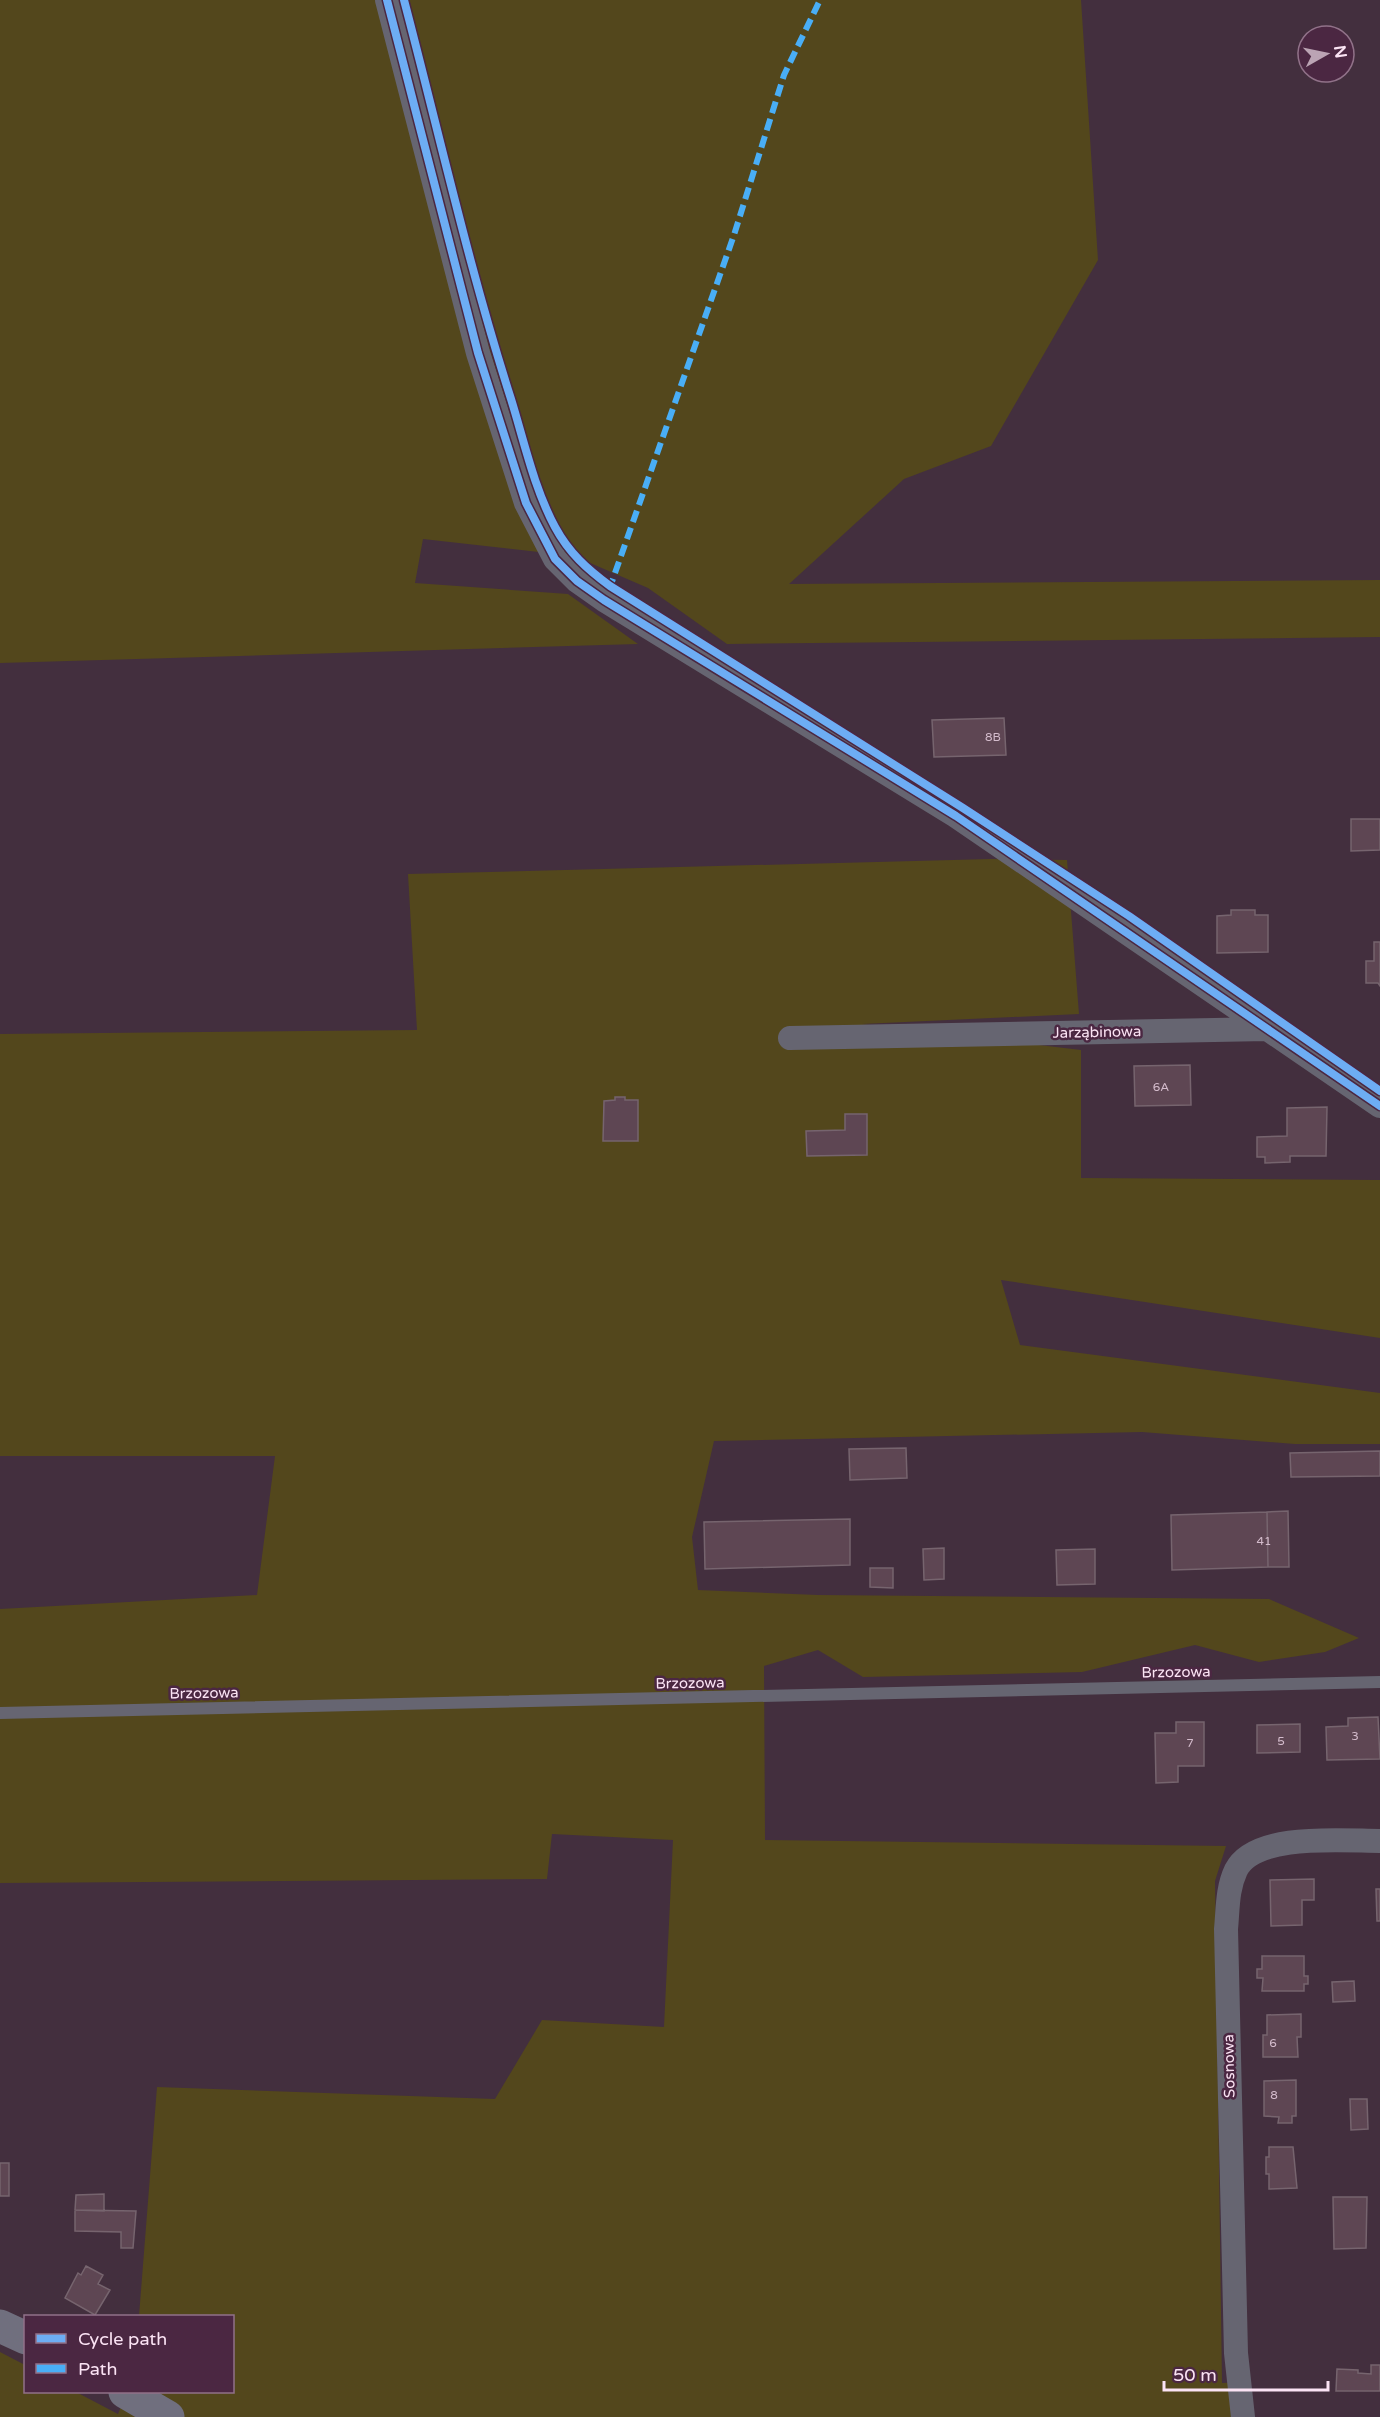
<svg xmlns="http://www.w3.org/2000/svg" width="1380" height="2417" font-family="'Varela Round',sans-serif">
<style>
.green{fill:#53471c}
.building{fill:#5e4653;stroke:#76646e;stroke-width:1.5}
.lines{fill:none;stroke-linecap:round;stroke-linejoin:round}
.lane{stroke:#666571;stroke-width:12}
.street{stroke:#666571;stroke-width:24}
.secondary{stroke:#706f7e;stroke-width:33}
.quiet{stroke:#49aef6;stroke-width:6;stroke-dasharray:12 6;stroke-linecap:butt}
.cycleway-casing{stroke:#4b2742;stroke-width:11}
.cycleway{stroke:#6dadf4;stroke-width:8}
.labels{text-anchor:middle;stroke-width:5;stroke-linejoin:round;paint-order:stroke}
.number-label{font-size:12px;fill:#d4bccc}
.street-label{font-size:15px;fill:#fbe3f4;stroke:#4b2742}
</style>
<rect width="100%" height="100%" fill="#432f3e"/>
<path class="green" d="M0,0h1081l17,260 -107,186 -87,33 -115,105 591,-4v57l-653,7 -79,-56 -74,-32 -151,-17 -8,44 153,11 70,50 -638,19z
M991,859l76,1 12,154 -217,10 219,26v128l299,2v158l-379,-58 19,65 360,48v51h-85l-153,-12 -428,9 -22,96 6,53 120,5 451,4 90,39 -34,14 -66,10 -64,-17 -113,27 -219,5 -45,-27 -54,16 1,174 461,6 -11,35 7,502 24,-1 2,35h-1248v-65l25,13 1,27h50l42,22 9,-22h105v-76h-93l18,-229 338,12 47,-79 122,7 9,-187 -121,-6 -5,45 -547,4v-274l257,-14 18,-139h-275v-422l417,-4 -9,-156z"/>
<path class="building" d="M1004,718l2,37 -72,2 -2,-37z
M1351,819h29v31l-29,1z
M1231,910h24v5h13v37l-51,1v-37l14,-1z
M1374,942h6v44l-2,-3h-12v-22h8z
M1190,1065l1,40 -56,1 -1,-40z
M615,1097h10v3h13v41h-35l1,-40 11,-1z
M1327,1107l-1,49h-36v6l-25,1v-6h-8v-20l30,-1v-28z
M845,1114h22v41l-60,1 -1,-25 39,-1z
M906,1448l1,30 -57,2 -1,-31z
M1380,1451v25l-89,1 -1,-24z
M1288,1511l1,56h-21l-1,-55z
M1267,1512l1,55 -96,3 -1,-55z
M850,1519v46l-145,4 -1,-47z
M944,1548v31l-20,1 -1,-31z
M1095,1549v35l-38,1 -1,-35z
M870,1568h23v20l-23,-1z
M1378,1717l2,42 -53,1 -1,-33 22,-1v-8z
M1176,1722h28v44h-26v16l-22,1 -1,-50h21z
M1300,1724v28l-43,1v-28z
M1314,1879v21h-12v25l-31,1 -1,-46z
M1376,1889h4v32h-3z
M1262,1956h42v20h4v8h-4v7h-42l1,-13h-6v-9h5z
M1354,1981l1,20 -22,1 -1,-20z
M1301,2014v23h-4l1,20h-35v-22h4v-20z
M1296,2080v36h-4v7h-14l1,-6 -15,-1v-35z
M1350,2099h17l1,30 -17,1z
M1269,2147h24l4,41 -28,1v-15h-3v-17h3z
M0,2163h9v33h-9z
M104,2194v17l-29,-1 1,-15z
M1333,2197h34l-1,51 -32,1z
M75,2210l61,1 -3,37h-12v-16l-46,-1z
M86,2266l17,9 -5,9 12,6 -15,25 -30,-17 13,-25 3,2z
M1371,2365h9v26h-44l1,-22 21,1v3l13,1z"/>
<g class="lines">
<path class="lane" d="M0,1713l1380,-31"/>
<path class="street" d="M387,0l91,353 48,150 29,56 22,22 27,19 352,216 424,290
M790,1038l477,-9
M1243,2417l-7,-64 -10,-424c2,-20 1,-40 10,-59 19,-38 108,-29 144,-29"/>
<path class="secondary" d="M0,2326l26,12
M125,2392l43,25"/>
<path class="quiet" d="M609,590l125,-355 50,-160 36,-75"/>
<defs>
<path id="cycleway" d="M387,0l91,353 48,150 29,56 22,22 27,19 352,216 424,290
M404,0c35,133 65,268 107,399 13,42 23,89 44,128 14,26 32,42 55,59l353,222 166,108 251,175"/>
</defs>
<use href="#cycleway" class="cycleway-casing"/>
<use href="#cycleway" class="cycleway"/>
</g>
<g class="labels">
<g class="number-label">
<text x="993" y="741">8B</text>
<text x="1161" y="1091">6A</text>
<text x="1264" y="1545">41</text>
<text x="1355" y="1740">3</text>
<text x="1281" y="1745">5</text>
<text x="1190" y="1747">7</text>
<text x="1273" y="2047">6</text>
<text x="1274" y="2099">8</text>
</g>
<g class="street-label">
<text transform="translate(1097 1032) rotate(-1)" y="5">Jarząbinowa</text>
<text transform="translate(1176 1672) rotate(-1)" y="5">Brzozowa</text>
<text transform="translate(690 1683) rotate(-1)" y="5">Brzozowa</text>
<text transform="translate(204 1693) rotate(-1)" y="5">Brzozowa</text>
<text transform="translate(1229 2066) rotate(-91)" y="5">Sosnowa</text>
</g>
</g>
<rect x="24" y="2315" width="210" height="78" fill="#4b2742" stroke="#917289" stroke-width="1.5"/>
<rect x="36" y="2334" width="30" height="9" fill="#6dadf4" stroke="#917289" stroke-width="1.5"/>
<text x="78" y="2345" font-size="18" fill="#fbe3f4">Cycle path</text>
<rect x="36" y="2364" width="30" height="9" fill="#49aef6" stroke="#917289" stroke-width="1.5"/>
<text x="78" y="2375" font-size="18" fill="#fbe3f4">Path</text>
<g transform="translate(1326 54) rotate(81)"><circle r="28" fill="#4b2742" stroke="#917289" stroke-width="1.5"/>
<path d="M0-4.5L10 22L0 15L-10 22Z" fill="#bba4b4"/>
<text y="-9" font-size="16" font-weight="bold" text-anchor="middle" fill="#fbe3f4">N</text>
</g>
<path d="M1164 2381v9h164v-9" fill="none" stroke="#fbe3f4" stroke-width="3"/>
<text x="1173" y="2381" font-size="18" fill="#fbe3f4" stroke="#4b2742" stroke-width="4.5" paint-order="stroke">50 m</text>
</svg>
